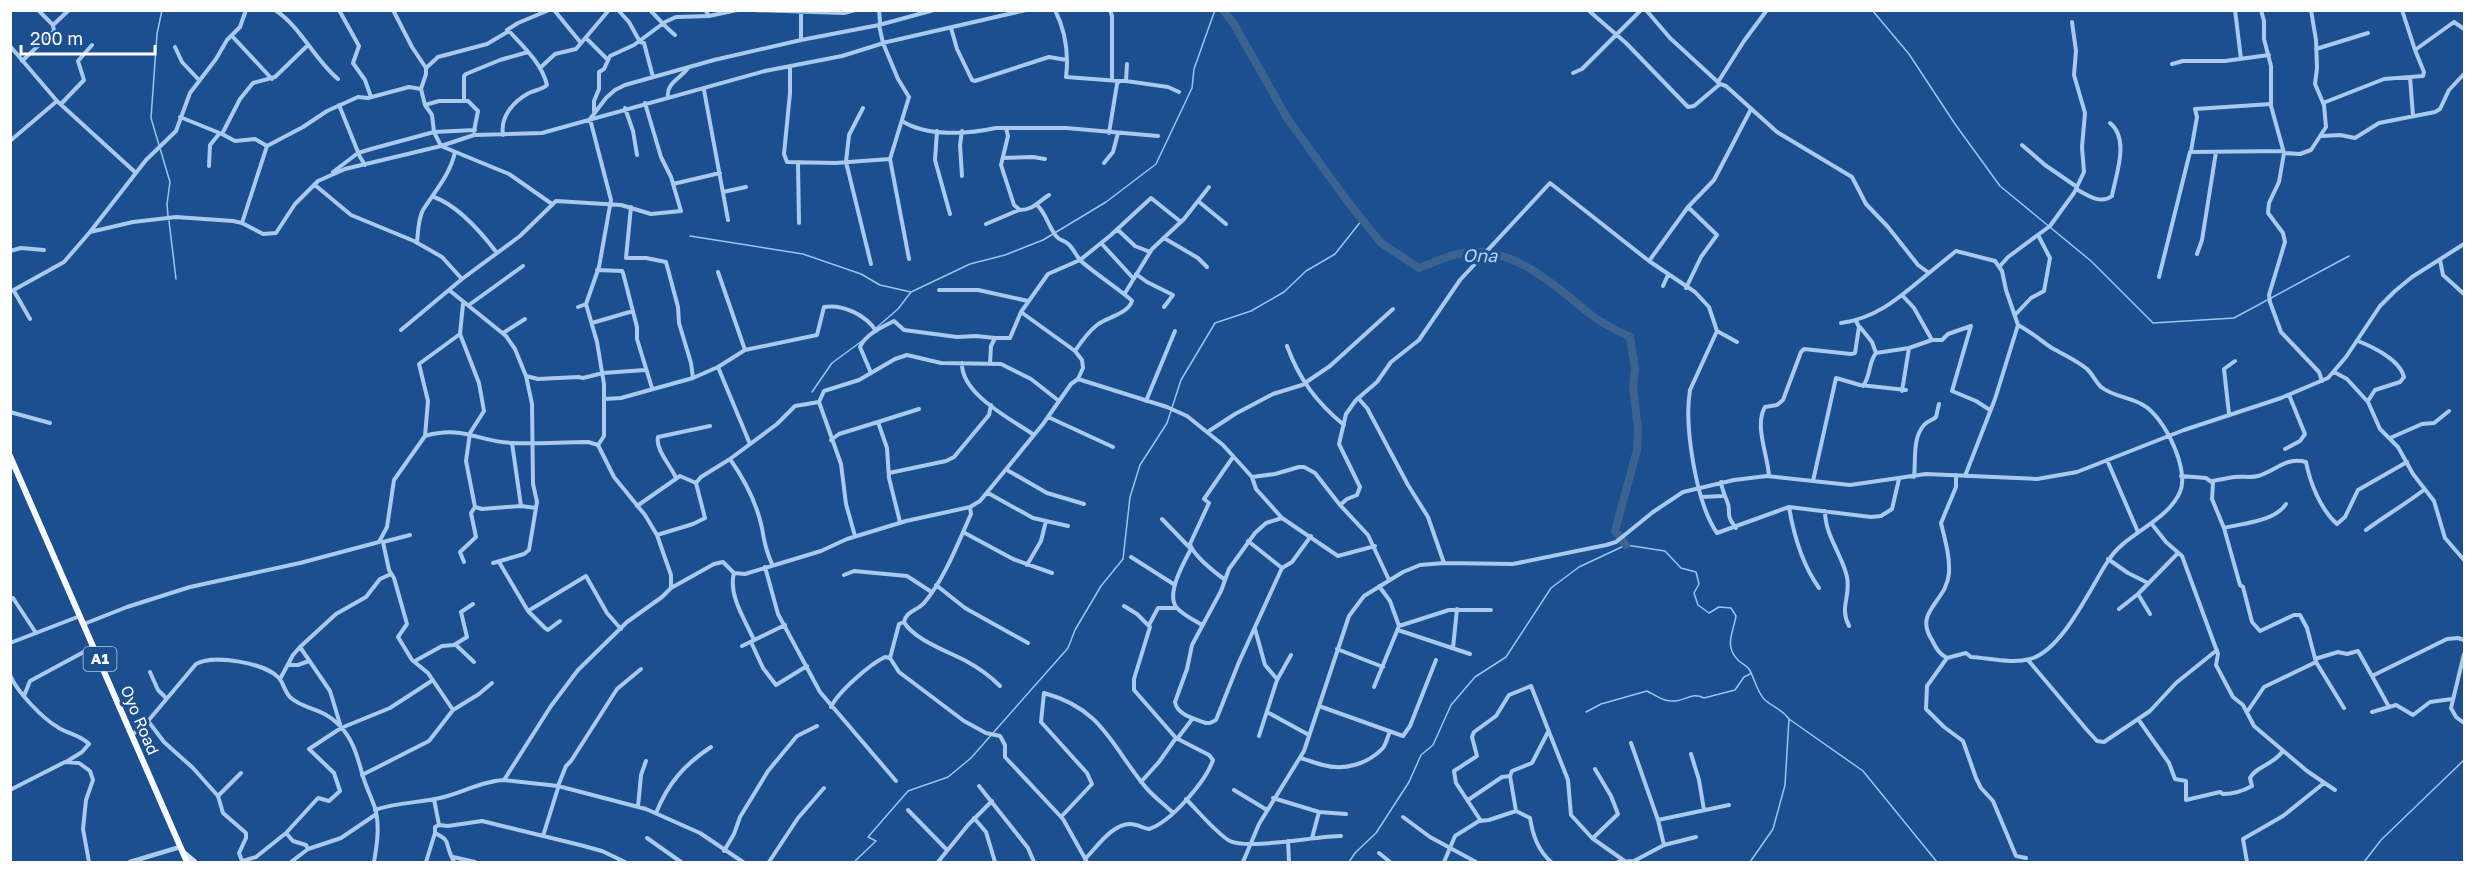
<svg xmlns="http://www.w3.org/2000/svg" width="2475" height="873" font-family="'Golos Text',sans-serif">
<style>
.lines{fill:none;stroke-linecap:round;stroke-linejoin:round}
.stream{stroke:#9cc4f0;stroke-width:1.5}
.river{stroke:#3c6290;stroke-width:8}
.minor{stroke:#a9c9ee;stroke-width:4}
.tertiary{stroke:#a9c9ee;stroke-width:4.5}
.secondary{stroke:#d6e6fa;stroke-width:5}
.trunk{stroke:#f8faff;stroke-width:6}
.labels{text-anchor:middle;stroke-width:6;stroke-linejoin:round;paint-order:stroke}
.shield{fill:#1b4f8f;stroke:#bbcadd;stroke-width:1.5}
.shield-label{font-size:15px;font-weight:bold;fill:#fff}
.street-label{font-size:16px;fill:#fff;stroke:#1b4f8f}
.water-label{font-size:18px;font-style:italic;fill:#b5d3f5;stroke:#1b4f8f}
</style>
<rect width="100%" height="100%" fill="#1b4f8f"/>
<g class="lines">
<path class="stream" d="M162,10l-5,24 -6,84 19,64 -3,22 1,12
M1872,10l37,44 46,70 45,62 91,75 62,62 81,-5 115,-62
M169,221l7,58
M690,236l113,18 58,20 19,11 31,7
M876,328l22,-19 13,-17 59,-28 35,-9 38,-15 63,-38 50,-38 36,-76 2,-19 21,-59
M812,392l20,-29 30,-22
M1586,712l15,-8 46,-13c10,5 17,11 28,10 12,-1 17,-9 29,-3l31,-8 9,-13 6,-3
M854,862l22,-21 -8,-4 40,-46 40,-14 23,-19 97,-110 7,-18 26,-44 22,-27 7,-62 10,-32 27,-42 14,-43 34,-57 36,-12 33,-19 22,-21 29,-17 27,-34
M1349,862l6,-9 21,-20 33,-51 12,-27 12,-10 18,-40 24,-28 31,-20 45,-69 28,-21 47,-22 39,6 16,17 15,4 3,12 -5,9 4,12 11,8 10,-6 12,1 5,8c-3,17 -12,30 2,44 4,4 8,5 11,9 6,10 7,21 15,30 8,8 17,9 25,20l74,52 74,91
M1750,862l23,-33 12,-44 4,-66
M2364,862l17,-22 83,-80"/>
<path class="river" d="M1223,10l11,14 53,94 61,84 33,41 38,25c14,-5 29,-13 44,-15 50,-8 91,32 127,61 12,10 26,16 40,23l5,31 -2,19 5,42 -1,21 -22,81 11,14"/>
<path class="minor" d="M38,10l15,15
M275,10c26,17 39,49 63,69
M339,10l20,36 -6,17 12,17 6,17
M393,10l19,37 14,21v6l-5,15 4,16 7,10 2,17 7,14 68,28 43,30
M554,10l27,33
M618,10l11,12 11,20 4,1 9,34
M650,10c9,9 15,17 25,25
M705,10l4,6
M752,10l92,3 11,-3
M879,10l1,12 -1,3 4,18 15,36 11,18 -19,62 19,100
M1055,10c11,22 14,43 11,67l53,4
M1110,10l2,6v64
M1588,10l38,33 62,64 6,-1 26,-22 6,2 51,46 75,45 14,27 22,23 30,38 11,8 27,-22 39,10 7,10 4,19 12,35c15,8 22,15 34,23 12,7 24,12 35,21 6,6 9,13 14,18 13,10 29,10 42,18 21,11 47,65 37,87 -14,31 -55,41 -72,69 -18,27 -45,89 -78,98 -18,5 -41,-1 -59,-2l-5,-4 -19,5 -20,28 -1,23 18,18 19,14 13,37 5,10 12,13 23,55 10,2
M1646,10l24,28 50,46
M2235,10l6,49
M2261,10l3,11v18l7,27v40l13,47 -5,29 -10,21 -1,10 15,20 2,9 -16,53 1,7 11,30 38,40 3,9
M2402,10l13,40
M951,28l6,21 15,31 3,1 74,-24 18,3
M507,30l11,-7 31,-13
M232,36l40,43
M586,38l21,21
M801,40v-30
M10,46l47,55 79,72
M175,47l7,15 17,18
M2316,49l52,-16
M22,61l32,-30 -1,-6 16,-15
M2172,64l11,-3h42l44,-6
M790,67v26l-6,61 3,8 48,1 55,-4
M426,68l12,-11 49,-13 22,-13c15,16 33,33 38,54 -6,5 -12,5 -18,8 -15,8 -29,23 -26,42
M540,68l15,-14 21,-5 33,-39
M1573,73l9,-4 59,-59
M2410,77l3,39
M1126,81l42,6 11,5
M1718,82l26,-41 23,-31
M704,90l24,130
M668,97c-2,-14 12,-18 20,-29
M464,99v-23l2,-2 34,-14 28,-8
M2323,103l61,-24 39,-3 1,-4 -9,-22 39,-28 10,7
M61,104l23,-24 -6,-19 14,-16
M339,105l21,52 5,8
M425,105l14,-4h29l10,10 -4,20
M625,108l8,23 4,24
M863,108l-14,27 -3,27 25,102
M594,111v-10l5,-12v-17l5,-3 6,-13 24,-11 31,-23 11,-5 33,-1 28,-6
M180,117l42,17
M902,121c25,16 66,13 94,7h70l92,8
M1006,128l2,8 -7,29 13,40 6,5c13,0 19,-9 29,-15
M937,131l-2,29 15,54
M1109,133l8,-49 2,-3h7l1,-17
M2322,136l18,-1 15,3 24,-15 56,-11 5,-3 9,-19 15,-16
M10,141l47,-40
M2022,145l23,20 32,22
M267,146l-12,-7 -20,2 -13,-7 18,-35 13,-16 22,-6 33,-32
M2191,151l6,-34 -2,-8 76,-5
M2284,153l16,1 11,-4 15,-23 -2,-22 -9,-21 2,-16 -1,-28 -5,-30
M1003,158l30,-1 12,2
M798,163l1,60
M1104,163l9,-11 5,-19
M209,166l1,-21 9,-11
M333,172l25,-19 13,-4 63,-17 41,-2
M962,176l-2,-31 2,-14
M673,184l47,-11
M315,185l36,30 63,26 28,16 20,22
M2076,189c11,6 24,16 36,7 4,-22 18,-57 -2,-73
M723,192l23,-5
M434,197c25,9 47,35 63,56
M1198,201l28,23
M1037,205c9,8 11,21 19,31 4,5 7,4 11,7 6,4 9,13 14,18 9,9 48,35 51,40 -4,13 -25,16 -35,24 -9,7 -16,17 -22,26
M631,207l-5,51h20l20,4 12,45 1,16 12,40 2,15
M242,223l25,-77 36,-19 24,-16 31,-14 10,1 41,-11 12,2
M986,224l33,-14
M1117,229l18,17 15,6
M90,232l43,-10 43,-5 57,4 9,2 21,11 13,-1 19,-29 23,-23 27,-12 96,-23 33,-11 68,-2 223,-62 77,-15 45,-14 139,-32
M1164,238l34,20 9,9
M417,243c1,-10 1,-24 6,-33 12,-19 27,-35 32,-58
M1101,243l32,35
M10,251l11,-3 23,2
M2197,254l5,-14 14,-88
M2440,260l3,15 21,19
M1649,261l39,-54 26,-27 37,-71
M2000,266l8,-9 42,-31 24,-33 10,-21 -2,-25 3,-34 -11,-38 2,-24 -4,-29
M597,270l25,1 1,2 14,54v12l15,49
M718,272l27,78
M1136,274l11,8 26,13 -9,12
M2159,277l31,-125 92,-1
M1663,286l5,-11
M1686,288l15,-31 16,-22 -29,-28
M449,290l57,46 9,13 11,27 6,28 1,80 4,18 -8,48 -5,4 -31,9
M939,290h39l50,11
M14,291l16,28
M10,292l54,-30 26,-30 56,-72 30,-29 14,-38 26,-34 11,-19 13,-13 6,-17
M1125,293l27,-44 32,-30 25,-32
M1902,295l12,13 18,32
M469,305l54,-39
M578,307l8,-3
M2015,315l16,-17 13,-7 6,-33 -12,-23
M592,323l41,-12
M1841,323c37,-5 60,-27 88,-50
M1860,327l12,15 4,11
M401,330l61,-51 58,-43 36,-35 65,4 30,9 30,-3 -10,-34 -10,-20 -16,-54
M1717,331l-27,59c-6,36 6,113 27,143l72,-26 82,10 10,-1 11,-7 7,-30
M503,333l22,-14
M460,334l19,49 5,28 -14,22 -4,28 9,46 -4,6 5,24 -16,15 4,10
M2358,341c15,6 42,19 46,36l-4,5 -25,8 -7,11
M1287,346c12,33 30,57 57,79
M962,363c-1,31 49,56 72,72
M990,363l1,-17 4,-8h15l11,-26 27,-38 32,-14 31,-25 40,-37 30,24
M718,367l32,77
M2334,372l13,7 21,23 12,27 18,18 15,27 21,27 11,37 19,22
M871,373l-11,-26c6,-13 22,-20 34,-26l10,9 53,7 19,-1 19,2
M526,376l12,3 40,-2 5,1 20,-5 42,-3
M1078,379l89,28 20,9 36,29 29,32 4,12 26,29 56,38 37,-10
M1863,386c8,-10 5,-23 13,-33l33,-5
M1902,391l7,-43 23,-8h10l6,-6 23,-8 -19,65 24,10 14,9
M1358,398l9,10 41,77 20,32 16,46
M604,399l17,-1 72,-20 25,-11 27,-17 72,-15 7,-28c19,-3 42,8 52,24
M1146,401l29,-70
M10,412l40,11
M2229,414l-5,-45 11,-8
M1048,417l65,30
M1209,431l26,-17 38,-20 29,-9 28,-19 63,-57
M425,436l3,-35 -9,-37 41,-30 3,-30
M2390,438l32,-14 12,-1 15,-12
M831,440l8,-6 39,-12
M512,443l9,63
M598,445l6,-9v-52l-7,-42 -11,-38 13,-37 12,-67 -21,-81 16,-21 9,-8 10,-5 89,-25 87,-20 78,-15 55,-15
M2285,449l15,-8 5,-7 -16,-39
M730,459c14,20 27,45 32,69 2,14 4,23 10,36
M2107,460l31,72
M1007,470l40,23 37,11
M889,473l57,-12 8,-4 35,-42 2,-10
M1769,476c-1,-20 -15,-51 -4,-69l12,-2 6,-5 18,-48 3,-3 47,5 4,-1 4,-26 -3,-6
M1965,476l30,-77 23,-74
M2181,476l25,2 7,5 -1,16 12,29 16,57 3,2 9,35 8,9 34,-16h6l7,13 9,34 28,46
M1252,477l23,-3 24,-7h5l11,6 25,32 28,30 21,45
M1914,477c2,-15 -2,-39 10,-52 3,-4 9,-5 12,-8l3,-13
M676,478c-5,-12 -21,-29 -18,-41l52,-11
M1813,481l23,-103 24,7 46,5
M2212,481c7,-1 15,-3 23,-4 8,-1 16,1 23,-1 18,-5 29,-20 48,-14 4,21 15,48 31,62l8,-7 13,-27 49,-28
M1721,482c1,7 3,12 6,19 5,11 -3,12 9,27
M988,493l45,25 35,8
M1701,497l22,-1
M1340,505l7,-6 10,-4 3,-8 -21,-43 7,-30 10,-14 21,-18 14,-20 28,-22 41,-60 90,-97 99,78 46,31 14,15 8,24 20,11
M637,506l43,-30 16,7
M475,507l7,2 39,-3 15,2
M970,507l1,7c-13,29 -27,66 -47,89 -7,8 -18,8 -20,19 9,17 45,30 62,39 13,7 24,15 34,25
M1789,507c5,30 13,57 30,81
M1825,511c0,25 17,43 22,66 4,20 -8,30 2,49
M1282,518l-16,5 -11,10 -26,36 -8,22 -29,54 -5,24 -12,33c2,13 20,17 31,21h4l6,-3 23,-58 43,-94 10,-6 19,-26
M1162,519l29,30c-7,13 -26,46 -14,59 6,7 17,12 25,17
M900,522l-11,-44 -2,-30 -9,-26 41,-13
M2151,523l15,19 16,14 36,98 -2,11 17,32 10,8 11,21 53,45 28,19
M2224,528c19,-5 50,-6 62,-24
M2366,530c20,-15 40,-26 59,-41
M963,532l50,27 39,14
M657,535l36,-11 12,-6 -9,-35 5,-6 29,-18 47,-35 18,-18 24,-4
M855,536l-9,-32 -5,-40 -22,-62 5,-11 35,-11 36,-21 12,-4 34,8 60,1 30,15 28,22
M1248,541l34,27
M383,542l27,-7
M1131,557l44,28
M2108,559l20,14 20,10
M499,562l29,49 17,17 3,2 12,-9
M1027,565l14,-24 5,-20
M765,567l13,47 42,78 76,89
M734,573c-6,22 11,47 20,67
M844,575l10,-4 53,5 23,15
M1224,579c-10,-7 -31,-24 -34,-35l19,-41 -5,-4 29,-42
M936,585l29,23 63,35
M671,588l43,-24 9,-2 11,11 11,1 76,-23 26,-12 59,-18 64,-14 10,-6 63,-77 28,-40 7,-5 5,-11 -1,-8 -7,-9 -54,-39
M2138,594l40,-41
M13,598l23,35
M2119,609l19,-15 12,20
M528,611l58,-35 21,37 14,16
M904,622l-5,2 -9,34 9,14 65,49 22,12 14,3 5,9v12l58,62 24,43
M84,624l43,-17 63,-20 110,-24 79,-21 8,-15 7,-47 31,-44c38,-11 54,6 88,7 25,1 50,-1 75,-1l10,3 16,32 31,38 12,20 14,40v13l-9,9 -35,25 -49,48 -27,36 -47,74c-22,1 -42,13 -64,18 -21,5 -43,4 -65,12
M1149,625l9,-17h18
M1399,626l50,-16h42
M1255,629l10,36 12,14
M1398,630l72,24
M751,642l12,26 13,17 31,-19
M10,643l70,-27
M456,645l18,17
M742,646l43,-21
M1453,648l4,-39
M1337,649l46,18
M2464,654l-13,54 5,9 8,6
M1947,658c-8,-4 -11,-10 -15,-18 -19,-29 15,-38 17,-67 1,-17 -4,-33 -8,-50l15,-36v-12
M2315,659l23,-7 9,2 11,-3 14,25
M2028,660l59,70 10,11 7,1 46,-31 26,-28 41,-33
M415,661l27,-15 12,-1 13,-8 -6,-25 12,-8
M289,665h9l11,-4
M150,672l8,18 8,8
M10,675c7,17 33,44 49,53 10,6 21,7 30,16l-7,8 -16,10
M280,679l13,-24 7,-8
M1374,687l25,-61 -9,-25 -11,-15
M24,696l6,-15 63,-34
M1319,706l84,30 7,-10 26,-66
M831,707c7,-15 39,-43 54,-50l5,1
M2389,707l-17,-31 75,-37 11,-1 6,2
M453,710l26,-16 13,-11
M1267,712l42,23
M2247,712l17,-25 52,-25
M2372,712l24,-7 17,10 17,-13 22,-3
M2138,719l31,44 6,16 11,2v19l34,-8 3,2c10,0 20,-3 29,-8l-2,-8c6,-12 22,-12 33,-27
M148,721l16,21 29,26 25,28 5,17 23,20v5l-7,15 3,8
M340,724l-10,-33 -30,-44 36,-33 30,-17 14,-18 11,-5
M132,735l16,-14 48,-57c18,-10 69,-1 83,14 5,6 6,15 12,20 14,12 32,10 47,26 14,13 19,31 24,49 3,12 9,23 13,35 5,17 2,37 -1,54
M1259,736l18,-56 14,-25
M1177,739l16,-21
M1631,743l27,77 6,25
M1691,754l8,26 5,30
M1300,758c8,2 15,5 23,7 21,6 45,-1 60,-17 3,-4 5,-12 7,-17
M362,775l67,-34 24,-31 -25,-37 -16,-13 -14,-23 9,-13 -13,-46 -5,-8 -6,-28
M504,780l54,6 88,23 54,24 43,29
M1141,782l18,-20 17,-24
M558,786l8,-20 5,-5 46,-72 24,-20
M979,786l49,62 6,14
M10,790l55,-28 14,1 11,8 3,9 -7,20 -3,29 6,33
M1234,790l33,20
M218,796l23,-23
M1273,798l46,14 27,2
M434,799l5,26 -4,2v6c15,8 10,7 15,20 1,3 3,6 4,9
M1186,799c11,11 32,36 44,42 19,9 86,-5 111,-5
M1468,800l34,-23 8,-1
M638,807l3,-32 5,-14
M908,810l38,39
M1516,811l-6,-35 2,-5 20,-8 16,-31
M656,813c12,-30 29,-49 55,-66
M1061,817l31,-33 -5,-11 -46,-51 3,-29c58,16 66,50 99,91 8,11 20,19 30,29
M1403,817l27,20 46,25
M974,818l12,14 9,30
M1658,820l71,-15
M1481,821l-25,-38 -2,-12 23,-15 -5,-19 2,-5 22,-16 13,-21 22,-9 37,94 3,35 21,23 34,24
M439,825l9,1 34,-5 98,24 22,6 23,11
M286,833l32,-35 11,3 11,-10 -6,-18 -25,-24 32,-21 49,-20 43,-28
M543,836l15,-48
M647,838l34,24
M1312,838l7,-26
M1593,838l25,-24 -7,-18 -16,-27
M1288,841l1,21
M724,851l10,-17 6,-17 28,-46 29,-35 20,-10
M1379,853l11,9
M453,857l22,5
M1085,859c12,-12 27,-35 45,-35 7,0 13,4 19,5 22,-7 57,-48 64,-69l-4,-5 -33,-17 -42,-48v-11l16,-52 -13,-13 -13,-8
M243,861l13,-4 30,-24 7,8 13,4 2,4 33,-11 34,-23
M291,862l17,-13
M426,862l9,-29
M769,862l29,-44 26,-30
M938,862l30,-37 24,-24
M1243,862l16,-38 45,-73 45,-135 15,-20 39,-24 17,-7 24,-2 69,1 93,-19 10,-3 37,-30 30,-20 51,-12 33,-4 83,9 76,-11 111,5 40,-7 107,-42 97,-32 47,-20 18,-21 34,-51 15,-15 17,-14 52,-33
M1444,862l11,-26 24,-15 10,-1 27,-9 14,7c3,18 8,32 21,44
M1618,862l16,-1 30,-16 32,-8
M2247,862l-4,-23 40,-23 41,-33"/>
<path class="tertiary" d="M130,862l50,-15"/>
<path class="secondary" d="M183,852l12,10"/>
<path class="trunk" d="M10,456l177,406"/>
</g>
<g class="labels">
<rect class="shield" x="83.5" y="647" width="33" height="24" rx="4.5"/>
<g class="shield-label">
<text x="100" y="664">A1</text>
</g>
<g class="street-label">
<text transform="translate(140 720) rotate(67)" y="6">Oyo Road</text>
</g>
<g class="water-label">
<text transform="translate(1480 256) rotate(1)" y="6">Ona</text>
</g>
</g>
<rect width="2475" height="873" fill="none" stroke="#ffffff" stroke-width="24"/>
<path d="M21 45v9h134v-9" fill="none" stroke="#ffffff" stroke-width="3"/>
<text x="30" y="45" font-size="18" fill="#ffffff" stroke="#1b4f8f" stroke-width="4.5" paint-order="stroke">200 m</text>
</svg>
